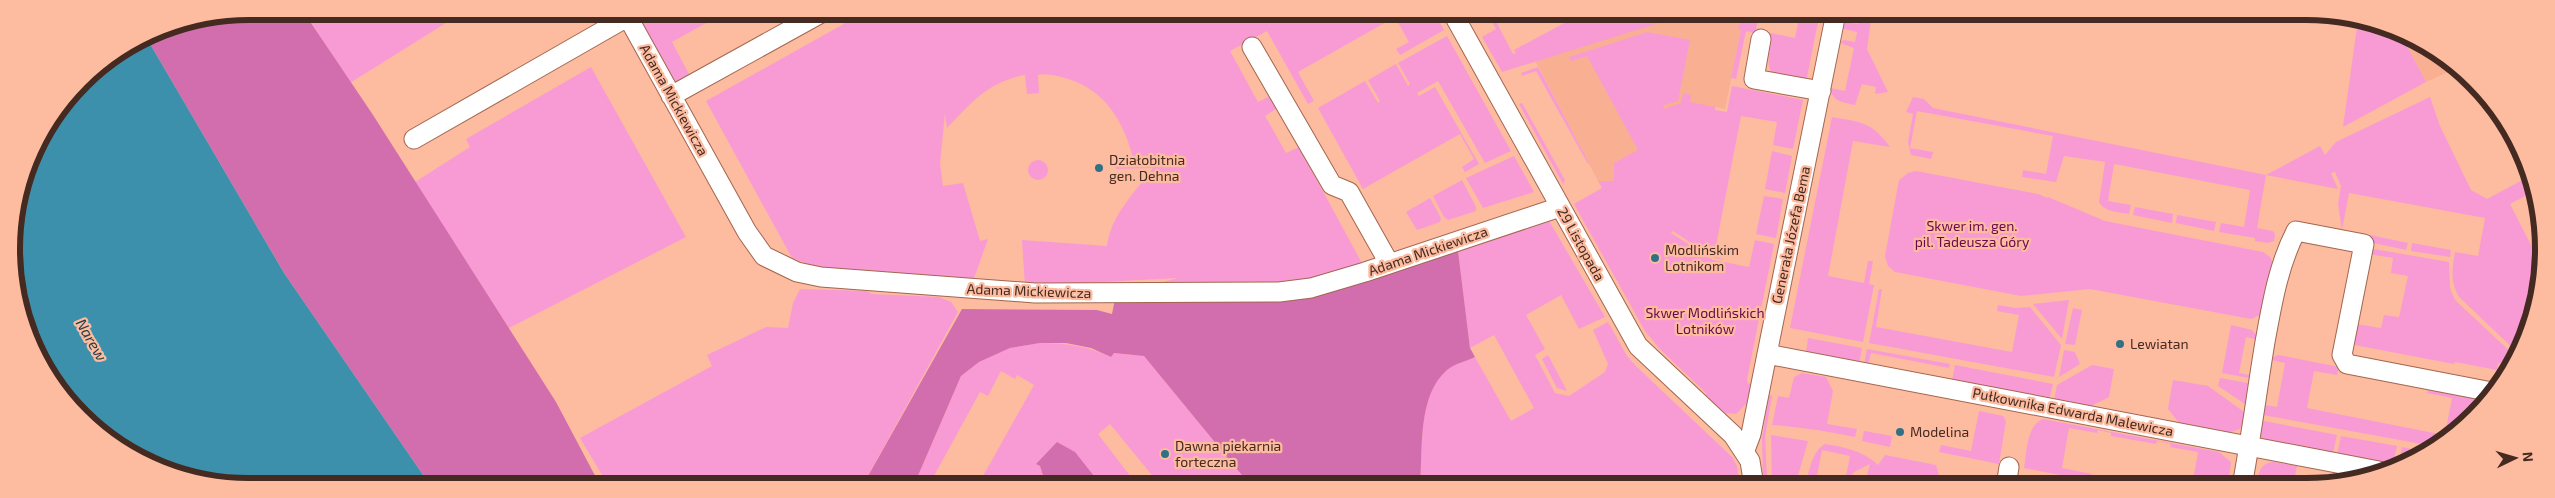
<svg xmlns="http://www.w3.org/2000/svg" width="2555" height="498" font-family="'Exo 2',sans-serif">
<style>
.built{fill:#f9b092}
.green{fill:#f89bd4}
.forest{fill:#d36eae}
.water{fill:#3d90ab}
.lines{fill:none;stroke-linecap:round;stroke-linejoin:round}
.street-casing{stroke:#a2664e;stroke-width:21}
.street{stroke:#fff;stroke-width:19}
.poi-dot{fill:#317085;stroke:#fdbba0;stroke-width:2}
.labels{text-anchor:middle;stroke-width:4.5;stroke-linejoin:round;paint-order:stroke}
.street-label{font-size:14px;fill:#442a20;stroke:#fdbba0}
.poi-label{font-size:14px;fill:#442a20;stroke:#fdbba0;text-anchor:start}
.park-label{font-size:14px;fill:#68084e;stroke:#fdbba0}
.water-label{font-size:15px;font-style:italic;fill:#243e47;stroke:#fdbba0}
.rim{fill:none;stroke:#442a20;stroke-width:6}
</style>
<rect width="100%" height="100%" fill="#fdbba0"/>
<path class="built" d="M1591,13h127l-1,4 23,4 1,9 -16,79 -10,-2 -14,75 -103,-1 -70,-134z
M2364,23l61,20 30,26 -29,13 -20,-37z"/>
<path class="green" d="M304,11h161l-115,72z
M652,12h74l-54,30 19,36 -14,4 -6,-4 -30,-53 3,-9z
M865,12h569l10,18 -44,25 -4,-6 13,-7 -14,-25 -97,55 16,29 -6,3 -41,-73 -37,20 28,51 10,-5 4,2 4,10 -11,7 21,37 13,-6 65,120 -89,22 -112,-7 15,-4 -153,8 -3,-46 85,6c4,-31 28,-54 46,-78l-37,1 -1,-8 18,-3c-9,-36 -28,-68 -65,-79 -10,-3 -20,-6 -30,-4l1,18 -12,1 -2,-19c-36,6 -54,28 -78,53l-2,-15 -5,51 3,22 20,-3 17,58 8,-2 -15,42 -157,-14 -24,-9 -86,-157z
M1487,12h4l22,42 3,-1 -2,-3 69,-37h78l-2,10 -157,49 -20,-35 14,-8z
M1708,13h51l-3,17 39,8 5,-24 19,3 -13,65c-38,-7 -42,-4 -34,-45l-26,-6 -10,48 -5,-1 10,-48h-3l2,-9 -33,-6z
M1861,13h11l-5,36 21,43 -13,2 1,-7 -14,-3 -7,21c-13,-3 -22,-3 -25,-17l15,3 9,-43 -14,-5 3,-3 12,2 2,-10 -13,-3 -1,-3 3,-4 12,2z
M2358,20l43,15 25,47 -83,45z
M1647,32l43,8 -12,61 -14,4 -1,4 18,-6 2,-10 8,2 -1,7 25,5v3l12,2 5,-26 71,14 -10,49 -20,-4 4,-23 -36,-6 -27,140 12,4 -12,-2 -41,-27 -2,2 42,27 36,7 6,-27 19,4 -27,135 1,5 5,-2 -5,20 -12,12 -11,-1 -22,-18 4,-1 -47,-45 -15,-18 -71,-127 28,-16 -4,-7h16v-18l24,-13 -51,-94 -16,5 -2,-4z
M1447,36l64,115 -26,12 -47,-82 -21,12 2,3 16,-9 44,77 -14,8 -3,-5 12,-8 -14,-25 -97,55 -45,-81 47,-27 13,22 2,-2 -12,-21 28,-16 12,22 2,-2 -12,-21z
M591,67l95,170 -177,91 -94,-146 55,-35 -4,-8z
M1538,67l51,96 -1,1 -52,-93 -14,5 -1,-3z
M1913,97l11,2 9,9 333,67 54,-29 5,9 11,-13 94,-45 10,29 31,64 16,9 43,-23 6,14 -26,14 22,43 7,-4 3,37 -23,74 -60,-57c-9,-16 -7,-27 -4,-45l23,4 7,-38 -136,-25 -7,37 -4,-26 3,-18 -6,-14 -4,1 7,16 -72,-14 -9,53 16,3 2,3 -1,7 -6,2 -13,-2v-3l-36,-6 2,-9 23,4 6,-37 -136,-26 -6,37 23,4 -2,9c-10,-2 -25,-2 -30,-12l6,-40 -41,-6 -8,26 -34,-5 1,-7 23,4 7,-38 -136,-25 -7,37 23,4 -2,7 -20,-4 -3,-13 5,-28 -7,-2z
M1522,103l43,77 -2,4 -44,-80z
M1832,117c29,5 40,5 58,30l-37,-6 -25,135 36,7 4,-22h5l-4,23 5,1 -11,57 -73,-14z
M1772,151l20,5 -7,37 -20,-4z
M1514,156l20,36 -51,16 -17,-30z
M1028 170a10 10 0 1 1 20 0a10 10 0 1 1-20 0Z
M1916,171l122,23 9,4 1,-1 57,24 158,31 7,5 4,7 -12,50 -11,5 -161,-30 -69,7 -126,-24 -7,-6 -3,-10 14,-76 9,-7z
M1462,180l14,27v4l-28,9 -4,-3 -11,-21z
M1764,196l19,3 -7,39 -20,-4z
M1430,198l11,20 -1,4 -23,8 -11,-18z
M2135,207l38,7 -1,9 -39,-8z
M2177,215l39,7 -2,9 -38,-8z
M1548,219l57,98 -26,12 -18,-34 -35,20 19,34 -10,6 20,38 14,3 36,-24 3,-8 -15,-34 15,-8 19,34 10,11 95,90 5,9 3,20h-320c3,-36 -3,-90 27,-116 7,-6 20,-9 28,-13l36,64 23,-13 -40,-73 -24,13 -12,-97z
M2370,235l38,8 -2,7 -37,-8z
M2412,243l39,7 -1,7 -39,-6z
M2368,248l81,14 1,26 5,12 62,58 -7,9 -12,-4 -1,7 -42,-8 -1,2 -105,-20 7,-20 25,4 3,-13 15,2 9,-41 -17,-3 2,-15 -24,-4z
M800,289l67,2 5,3 67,3 12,5 7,10 -95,173h-255l-28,-47 132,-72 -5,-11 59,-28 22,1 5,-25z
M1879,289h3l-6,38 136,25 7,-37 -22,-4 1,-6 18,3 14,-1 31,38 -7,32 -185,-34z
M2069,300l-7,39 -29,-35z
M2073,308l9,2 -7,35 -10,-1z
M2231,325l21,5 7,8v2l-13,-3 -7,36 15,3v3l-32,-6z
M1808,338l54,10 -3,16 -53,-11z
M1040,343c26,0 47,3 71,14l2,-4 31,3 106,129h-90l-50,-61 -12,10 39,51h-36l-65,-21 4,2 6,19h-68l56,-100 -17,-10 -2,4 -14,-8 -13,25 -8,-4 -51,93h-15l47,-109 18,-14 31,-14z
M1867,349l83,15 -1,4 -78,-15 -3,12 -4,-1z
M2064,350l11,2 5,12 -21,13z
M1548,355l19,36 -10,-3 -15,-29z
M2279,355l60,12 -2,8 -23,-4 -7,37 137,27 1,-4 8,1 -20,14 -170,-31 -5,-6 1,-5 18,3 8,-44 -18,-4z
M1955,365l98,19 -4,16 -97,-19z
M2092,365l22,4 -5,28 -20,10 -35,-6 3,-16z
M1802,373l24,4 7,14 -6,33 30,5 -2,8c-28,-6 -54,-10 -83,-12l6,-29 11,2 5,-21z
M2220,378l33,6 -5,22 -30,-20z
M2173,380l35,6 39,28 -7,15 -12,4 -48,-9 -12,-15z
M2429,387l50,10 -3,18 -20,15 -10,-1 6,-31 -25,-5z
M1769,395l3,1 -7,41 2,41 -4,2 -1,-42z
M1979,411l24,5 3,5 -7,43 -60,-12 2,-7 30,6z
M2043,419l176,33 12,10 -3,24h-36l6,-34 -28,-5 1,-3 -14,-3 -1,3 -45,-8v-3l-13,-3 -1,3 -28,-5 -7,40 30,6 -1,7 -67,-13c3,-16 2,-42 19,-49z
M2259,420l78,15 -4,18 -72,-15 -4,-4z
M1864,431l28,5 -2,11 -28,-6z
M1771,435l37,6 -13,45h-23z
M2341,436l56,10 -4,18 -56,-9z
M1825,444c19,3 39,7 53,21l7,-10 51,10 5,17 -10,-2 -2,6h-65l6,-22 -16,8 -10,14 6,-30 -28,-6 -7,36h-9c2,-13 6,-35 19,-42z
M2402,447l24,5 -15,10 -13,4z
M2274,462l23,4 -4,20h-37c3,-12 3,-23 18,-24z
M2099,475l54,10 -33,1 -22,-4z"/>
<path class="forest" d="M249,11h54l70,104 183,287 44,83h-170l-146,-212 -138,-236 12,-8z
M1458,251l12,97 5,9c-8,4 -21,7 -28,13 -30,26 -24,80 -27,116l-170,-1 -106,-129 -30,-3 -3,4 -20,-9 -25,-5h-26l-30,5 -31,14 -18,14 -47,109h-51l99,-176 135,1 15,4 3,-15h190z
M1057,442l18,10 26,33h-55l-6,-19 -4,-2z"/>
<path class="water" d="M146,37l138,236 146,212h-212l-74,-23 -74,-56 -46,-81 -12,-91 17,-76 52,-77z"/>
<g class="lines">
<defs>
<path id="street" d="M625,12l122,220 17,24 33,16 24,5 214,16 244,-1 32,-4 54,-16 195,-65
M1452,12l186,334 95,89 17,26 4,25
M1761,39l-7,40 67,12
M1252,47l80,138 17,7 40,71
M671,96l152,-84
M414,139l222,-127
M1767,354l612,117
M1745,450l6,-16 16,-80 69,-341
M2006,486l3,-19
M2242,486c9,-48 15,-96 23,-144 7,-38 13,-76 31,-111l68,13 -22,111 5,9 145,28"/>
</defs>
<use href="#street" class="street-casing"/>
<use href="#street" class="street"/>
</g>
<g class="poi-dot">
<circle cx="1099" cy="168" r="5"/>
<circle cx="1655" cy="258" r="5"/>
<circle cx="2120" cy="344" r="5"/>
<circle cx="1900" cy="432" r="5"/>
<circle cx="1165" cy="454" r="5"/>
</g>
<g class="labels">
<g class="street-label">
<text transform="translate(674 100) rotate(61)" y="5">Adama Mickiewicza</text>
<text transform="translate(1791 235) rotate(-78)" y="5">Generała Józefa Bema</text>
<text transform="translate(1581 244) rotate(61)" y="5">29 Listopada</text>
<text transform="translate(1428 251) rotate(-19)" y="5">Adama Mickiewicza</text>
<text transform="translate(1029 291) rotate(2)" y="5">Adama Mickiewicza</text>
<text transform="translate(2073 412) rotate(11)" y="5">Pułkownika Edwarda Malewicza</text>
</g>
<g class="poi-label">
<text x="1109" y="165">Działobitnia<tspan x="1109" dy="16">gen. Dehna</tspan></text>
<text x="1665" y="255">Modlińskim<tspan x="1665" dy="16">Lotnikom</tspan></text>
<text x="2130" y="349">Lewiatan</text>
<text x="1910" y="437">Modelina</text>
<text x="1175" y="451">Dawna piekarnia<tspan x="1175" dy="16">forteczna</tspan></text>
</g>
<g class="park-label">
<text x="1972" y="231">Skwer im. gen.<tspan x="1972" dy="16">pil. Tadeusza Góry</tspan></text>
<text x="1705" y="318">Skwer Modlińskich<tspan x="1705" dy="16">Lotników</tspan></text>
</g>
<g class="water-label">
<text transform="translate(91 340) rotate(60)" y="5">Narew</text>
</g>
</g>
<path d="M0 0H2555V498H0ZM249 20H2306A229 229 0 0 1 2535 249V249A229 229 0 0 1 2306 478H249A229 229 0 0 1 20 249V249A229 229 0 0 1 249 20Z" fill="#fdbba0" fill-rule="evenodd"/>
<path class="rim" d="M249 20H2306A229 229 0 0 1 2535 249V249A229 229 0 0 1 2306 478H249A229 229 0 0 1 20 249V249A229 229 0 0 1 249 20Z"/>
<g transform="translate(2515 458) rotate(85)" stroke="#fdbba0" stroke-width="4" paint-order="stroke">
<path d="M0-4L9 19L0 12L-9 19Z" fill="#442a20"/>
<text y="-8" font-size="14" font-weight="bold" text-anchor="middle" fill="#442a20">N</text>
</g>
</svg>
